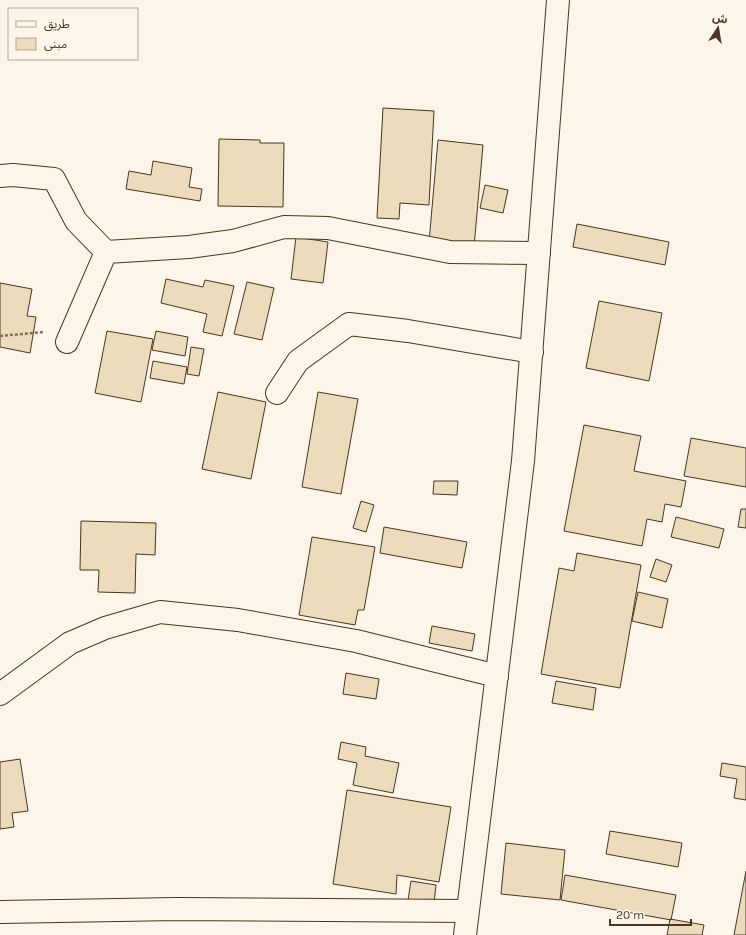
<svg xmlns="http://www.w3.org/2000/svg" width="746" height="935" font-family="Karla,'Noto Sans Arabic',sans-serif">
<style>
.building{fill:#ecdcbc;stroke:#4a3520}
.lines{fill:none;stroke-linecap:round;stroke-linejoin:round}
.minor-casing{stroke:#4a3520;stroke-width:24}
.major-casing{stroke:#4a3520;stroke-width:24}
.path{stroke:#7f6f5c;stroke-width:2.5;stroke-dasharray:3 2;stroke-linecap:butt}
.minor{stroke:#fbf6e9;stroke-width:22}
.major{stroke:#fbf6e9;stroke-width:22}
</style>
<rect width="100%" height="100%" fill="#fbf6e9"/>
<path class="building" d="M383,108l51,3 -5,94 -29,-2 -1,16 -22,-1z
M219,139l41,1v3h24l-1,64 -65,-1z
M438,140l45,5 -9,102 -45,-5z
M153,161l39,7 -3,19 13,2 -2,12 -74,-12 3,-18 22,4z
M485,185l23,5 -5,23 -23,-5z
M577,224l92,18 -4,23 -92,-18z
M296,237l32,5 -5,41 -32,-4z
M166,279l37,8 2,-7 29,6 -12,50 -19,-4 4,-18 -46,-11z
M247,282l27,6 -12,52 -28,-6z
M0,283l32,6 -5,27 9,1 -6,36 -30,-6z
M599,301l63,12 -13,68 -63,-13z
M107,331l46,8 -12,63 -46,-9z
M156,331l32,6 -3,19 -33,-6z
M191,347l13,2 -5,27 -12,-2z
M153,361l34,6 -3,17 -34,-6z
M218,392l48,10 -15,77 -49,-10z
M318,392l40,7 -17,95 -39,-7z
M584,425l57,11 -7,35 52,10 -5,26 -16,-3 -3,18 -15,-3 -5,27 -78,-15z
M691,438l55,10v39l-62,-11z
M434,481h24l-1,14 -24,-1z
M361,501l13,4 -8,27 -13,-4z
M741,509h5v19l-8,-1z
M676,517l48,12 -5,19 -48,-11z
M81,521l75,2 -1,32 -19,-1 -1,39 -37,-1 1,-22h-19z
M384,527l83,15 -5,26 -82,-15z
M312,537l63,10 -11,63h-6l-3,15 -56,-10z
M577,553l64,12 -21,123 -79,-14 18,-106 15,3z
M656,559l16,6 -6,17 -16,-5z
M638,592l30,7 -6,29 -30,-7z
M432,626l43,8 -3,17 -43,-8z
M346,673l33,6 -3,20 -33,-5z
M556,681l40,7 -3,22 -41,-7z
M341,742l25,5 -1,9 34,7 -6,30 -40,-8 4,-22 -19,-4z
M20,759l8,52 -16,2 2,14 -14,2v-67z
M722,763l24,4v33l-12,-2 3,-19 -17,-3z
M347,790l104,17 -12,75 -42,-7 -1,19 -63,-10z
M610,831l72,12 -4,24 -72,-13z
M506,843l59,7 -5,50 -59,-6z
M746,871v64h-12z
M565,875l111,20 -5,25 -110,-20z
M411,881l25,4 -2,18 -26,-3z
M670,919l34,6 -2,10h-35z"/>
<g class="lines">
<defs>
<path id="minor" d="M0,176l13,-1 41,4 22,42 30,31
M67,342l39,-90 83,-5 44,-6 51,-14 44,1 122,24 89,1
M277,393l21,-32 51,-37 59,7 124,21
M0,694l70,-51 35,-15 55,-16 78,8 118,21 141,35
M0,912l177,-3 290,2"/>
<path id="major" d="M465,935l58,-474 35,-461"/>
</defs>
<use href="#minor" class="minor-casing"/>
<use href="#major" class="major-casing"/>
<path class="path" d="M0,336l44,-4"/>
<use href="#minor" class="minor"/>
<use href="#major" class="major"/>
</g>
<rect x="8" y="8" width="130" height="52" fill="#fbf6e9" stroke="#b4a999"/>
<rect x="16" y="21" width="20" height="6" fill="#fbf6e9" stroke="#b4a999"/>
<text x="44" y="28" font-size="12" fill="#4a3520">طريق</text>
<rect x="16" y="38" width="20" height="12" fill="#ecdcbc" stroke="#b4a999"/>
<text x="44" y="48" font-size="12" fill="#4a3520">مبنى</text>
<g transform="translate(718 28) rotate(12)" stroke="#fbf6e9" stroke-width="3" paint-order="stroke">
<path d="M0-3L7 15L0 10L-7 15Z" fill="#4a3520"/>
<text y="-6" font-size="11" font-weight="bold" text-anchor="middle" fill="#4a3520">ش</text>
</g>
<path d="M610 919v6h81v-6" fill="none" stroke="#4a3520" stroke-width="2"/>
<text x="616" y="919" font-size="12" fill="#4a3520" stroke="#fbf6e9" stroke-width="3" paint-order="stroke">20 m</text>
</svg>
